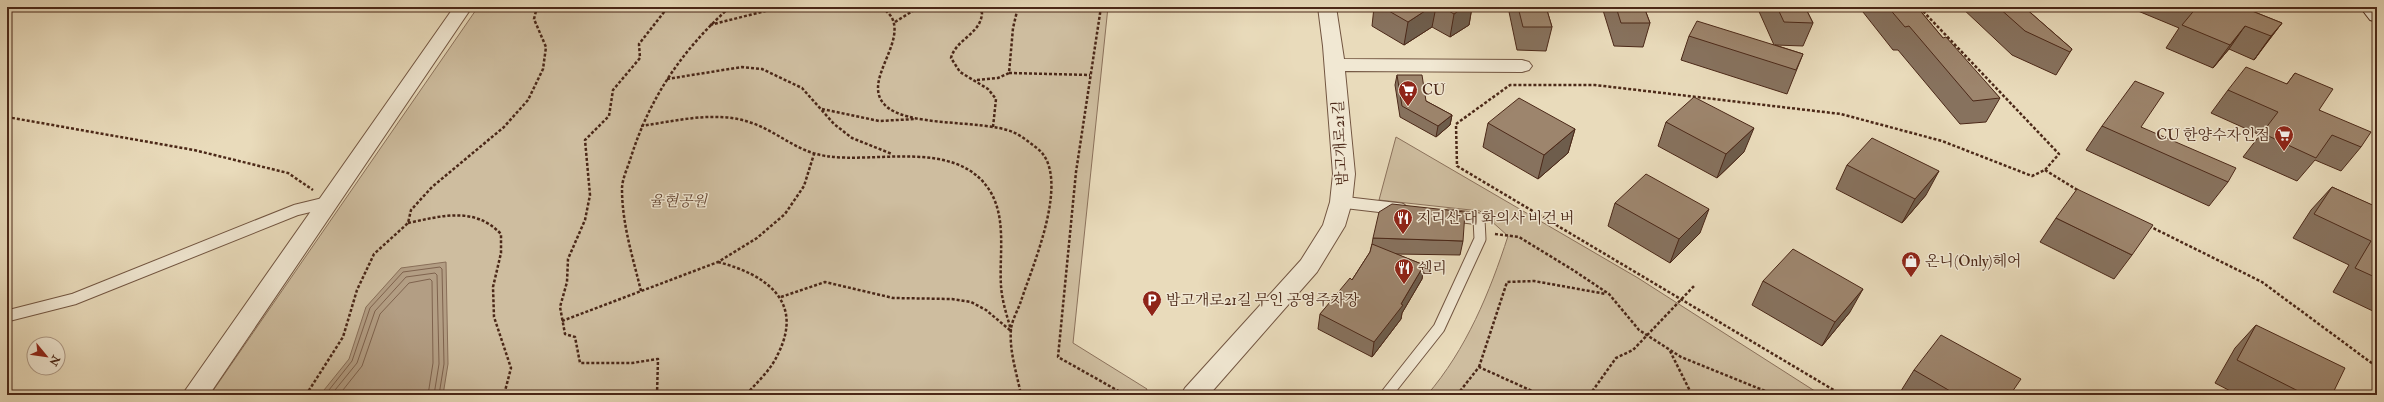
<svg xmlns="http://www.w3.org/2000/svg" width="2384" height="402" font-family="'IM FELL Double Pica','Noto Serif KR',serif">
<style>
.green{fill:#cebd9f;stroke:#8c725c}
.water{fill:#b39e84;stroke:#896f59}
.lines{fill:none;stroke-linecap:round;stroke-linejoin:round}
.shore{stroke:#7f634e;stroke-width:1}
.lane-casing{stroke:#725541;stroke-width:13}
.street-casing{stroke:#725541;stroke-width:2}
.secondary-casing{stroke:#4b2818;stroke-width:2}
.path{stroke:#4b2818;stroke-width:2.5;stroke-dasharray:3 2;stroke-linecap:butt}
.lane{stroke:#f1e8d3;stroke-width:11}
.street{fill:#f1e8d3;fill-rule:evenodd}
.secondary{fill:#f1e8d3;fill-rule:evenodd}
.wall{fill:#87725e;stroke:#4b2818}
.shaded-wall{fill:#6e5d4c;stroke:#4b2818}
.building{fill:#9d856d;stroke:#4b2818}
.labels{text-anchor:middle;stroke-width:3;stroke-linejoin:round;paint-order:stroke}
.poi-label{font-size:15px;fill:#4b2818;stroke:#f1e8d3;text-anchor:start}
.street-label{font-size:15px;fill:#4b2818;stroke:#f1e8d3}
.park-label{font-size:15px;font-style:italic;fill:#654633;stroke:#f1e8d3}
</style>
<rect width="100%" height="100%" fill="#e9dbbb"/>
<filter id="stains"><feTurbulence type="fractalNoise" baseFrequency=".005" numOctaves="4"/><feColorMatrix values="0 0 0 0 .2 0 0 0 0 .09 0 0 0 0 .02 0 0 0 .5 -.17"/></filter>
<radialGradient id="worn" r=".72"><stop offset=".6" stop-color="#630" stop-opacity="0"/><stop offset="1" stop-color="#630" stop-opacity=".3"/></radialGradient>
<path class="green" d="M478,7h630l-35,336 74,46 -3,6h-934z
M1396,137l242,141 183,117h-394c39,-45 63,-103 81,-159l-28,-25 -101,-11z"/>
<path class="water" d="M446,262l2,102 -5,31h-123l29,-36 17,-52 35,-39z"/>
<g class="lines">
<path class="shore" d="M325,395l27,-34 18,-53 33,-36 37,-5 2,2 2,95 -5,31
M331,395l26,-32 18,-52 31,-34 29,-4 2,2 2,89 -5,31
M339,395l23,-29 18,-52 29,-31 21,-4 2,2 1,82 -5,32"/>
<defs>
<path id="lane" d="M1341,202l60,7
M7,316l67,-17 222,-89 33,-8
M1386,395l53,-67 41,-89 -1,-20 -30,-4"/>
<path id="street" d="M454,7h18l-263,388h-27z
M1318,7h18l8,52 178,1 7,2 3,4 -3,4 -7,2 -177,-1 10,103 -3,28 -7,24 -28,46 -108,123h-28l4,-7 116,-128 22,-35 7,-23 3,-28 -10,-128z"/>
<path id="secondary" d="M2360,7h17v15l-7,-2z"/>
</defs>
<use href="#lane" class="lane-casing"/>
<use href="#street" class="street-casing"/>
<use href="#secondary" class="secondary-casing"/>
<path class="path" d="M882,7c3,3 8,7 10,11 13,26 -29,63 -8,86 21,24 97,15 129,28 9,4 17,11 25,17 34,28 -6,118 -17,152 -3,9 -9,19 -10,28 -2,22 6,45 10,66
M979,7l3,6c-1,21 -26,26 -31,45l9,14 28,17 8,10 -3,28
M1101,7l-25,165 -18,185 64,36 -1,2
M895,22l24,-15
M710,25l71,-18
M1009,73l81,2
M667,79l75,-12 20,2 40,19 32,36 18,14 40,16
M977,80l21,-2 11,-5 4,-45 5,-21
M822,109l57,12 37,-2
M7,117l187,33 94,23 25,17
M641,126c35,-5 76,-16 111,-3 26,9 45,29 74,33 49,8 131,-18 164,35 17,28 9,64 11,95 1,15 6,30 10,44
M2045,170l34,21
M408,223c34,-7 66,-17 93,11v19l-8,34 1,30 17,51 -7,27
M2149,226l113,56 115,85
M1495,234l24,3 54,33 36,24 30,36 42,27 94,38
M718,262c46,12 87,38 60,92 -7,16 -21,28 -32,41
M641,291c-8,-33 -19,-67 -19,-102 0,-10 6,-22 9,-32 19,-60 52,-108 99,-150
M781,297l44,-15 68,16 59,1 19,3 15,8 25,21
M562,321l156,-59 39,-24 28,-24 19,-28 10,-32
M1670,351l22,44
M1479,367l28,-85 27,-1 72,13
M306,395l37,-58 14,-47 17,-36 34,-31 3,-13 21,-23 72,-60 24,-27 15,-31 3,-22 -12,-28 3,-12
M657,395l1,-36 -26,4h-52l-5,-26 -10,-3 -5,-27 7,-25 1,-23 17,-39 5,-25 -5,-55 24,-24 4,-26 27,-32 -1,-14 29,-37
M1457,395l22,-28 62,28
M1587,395l4,-2
M1593,395l-2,-2 25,-35 17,-8 61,-64
M1842,395l-385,-229 -1,-42 54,-39h85l246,29 101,27 90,35 13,-6 14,-16 -140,-147"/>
<use href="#lane" class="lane"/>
<use href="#street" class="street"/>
<use href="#secondary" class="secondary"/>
</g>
<path class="wall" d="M1374,7h98l-3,18 -19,12 -18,-10 -28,18 -32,-19z
M1508,7h38l6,20 -6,24 -29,-1z
M1602,7h42l6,16 -7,24 -29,-1z
M1757,7h48l8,16 -10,23 -28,-1 28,9 -16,40 -106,-34 8,-24 85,9z
M1859,7h58l26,31 57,60 -14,24 -26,2 -62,-74h-5z
M1961,7h63l48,42 -16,26 -44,-20z
M2141,7h101l40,16 -28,37 -25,-11 -16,19 -47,-20 13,-20 -41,-17z
M2295,73l24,37 42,37 -20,24 -26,-11 -18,21 -54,-24 17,-22 -49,-22 17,-23 59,-6z
M1397,75l29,26 26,14 -2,10 -14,12 -36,-20 -5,-32z
M1666,122l78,30 -27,26 -59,-32z
M1488,123l87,6 -7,24 -30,26 -55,-32z
M2102,126l39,1 87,55 -19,24 -123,-56z
M1847,165l79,30 -24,28 -66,-34z
M2332,187l44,20 1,-2v108l-44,-21 16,-27 -56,-27 18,-28z
M1615,203l85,30 -30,30 -62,-37z
M2056,218l76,37 -18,24 -74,-37z
M1373,238l90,3 -3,14 -64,-1 28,11 -2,14 -20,34 -1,6 -29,38 -54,-28 2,-15 32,-34 18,-28 2,-8z
M1763,281l87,31 -28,34 -70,-41z
M2256,325l76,70h-94l-23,-12 20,-35z
M1914,370l96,25h-108l-3,-1z"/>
<path class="shaded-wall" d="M1431,7h5l-4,20 -28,18 4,-23z
M1464,7h8l-3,18 -19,12 4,-23z
M2282,23l-18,23 -10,14 17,-24z
M2245,26l-16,23 -16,19 17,-23z
M1452,115l-2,10 -14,12 2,-11z
M1754,128l-10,24 -27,26 9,-24z
M1575,129l-7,24 -30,26 6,-24z
M1939,171l-13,24 -24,28 13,-24z
M1709,209l-9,24 -30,30 9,-24z
M1424,265l-2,14 -20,34 -1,6 -29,38 2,-15 27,-38z
M1863,289l-13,23 -28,34 13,-24z"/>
<path class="building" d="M1382,7h49l-23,15z
M1442,7h22l-10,7z
M1518,7h28l6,20h-29z
M1616,7h28l6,16h-29z
M1777,7h28l8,16 -29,-1z
M1888,7h29l26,31 3,-1 54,61 -27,3 -64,-75 -4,1z
M1998,7h26l48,42 -2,3 -45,-21z
M2197,7h45l40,16 -11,13 -26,-10 -15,19 -48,-20z
M1697,21l106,33 -7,16 -107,-34z
M2246,67l41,17 8,-11 38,16 -14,21 52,22 -10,15 -29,-12 -16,23 -54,-25 16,-21 -50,-22z
M1397,75h25l4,26 26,14 -14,11 -36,-20z
M2135,81l29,12 -23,34 95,41 -8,14 -126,-56z
M1694,97l60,31 -28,26 -60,-32z
M1519,98l56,31 -31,26 -56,-32z
M1872,138l67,33 -24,28 -68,-34z
M1646,174l63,35 -30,30 -64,-36z
M2332,187l45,20v71l-22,-10 16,-27 -57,-27z
M2077,189l76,36 -21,30 -76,-37z
M1392,204l73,8 -2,29 -90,-3 6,-26z
M1372,244l52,21 -23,39 2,1 -29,37 -54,-28 30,-36 2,2 18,-28z
M1793,249l70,40 -28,33 -72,-41z
M2256,325l89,43 -13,27h-26l-69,-35z
M1941,335l80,44 -11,16h-53l-43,-25z"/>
<defs>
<symbol id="supermarket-pin" viewBox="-11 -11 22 30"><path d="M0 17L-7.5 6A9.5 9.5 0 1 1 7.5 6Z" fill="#8f2418" stroke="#f1e8d3"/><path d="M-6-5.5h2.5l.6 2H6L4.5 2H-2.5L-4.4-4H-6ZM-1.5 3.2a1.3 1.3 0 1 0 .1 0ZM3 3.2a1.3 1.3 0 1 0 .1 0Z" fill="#fff"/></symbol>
<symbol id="restaurant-pin" viewBox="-11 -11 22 30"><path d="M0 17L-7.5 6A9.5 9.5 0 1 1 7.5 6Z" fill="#8f2418" stroke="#f1e8d3"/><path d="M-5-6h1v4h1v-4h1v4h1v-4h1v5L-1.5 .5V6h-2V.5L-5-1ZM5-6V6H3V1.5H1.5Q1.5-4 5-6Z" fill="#fff"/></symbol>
<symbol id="shop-pin" viewBox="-11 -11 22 30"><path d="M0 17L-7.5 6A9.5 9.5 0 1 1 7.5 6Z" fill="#8f2418" stroke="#f1e8d3"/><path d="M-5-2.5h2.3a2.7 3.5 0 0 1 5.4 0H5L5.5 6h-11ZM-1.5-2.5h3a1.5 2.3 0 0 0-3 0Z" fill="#fff"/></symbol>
<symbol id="parking-pin" viewBox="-11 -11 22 30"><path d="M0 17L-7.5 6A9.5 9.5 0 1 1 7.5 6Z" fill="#8f2418" stroke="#f1e8d3"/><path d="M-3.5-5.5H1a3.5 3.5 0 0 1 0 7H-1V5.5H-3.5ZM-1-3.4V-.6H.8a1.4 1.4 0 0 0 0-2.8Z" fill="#fff"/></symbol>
</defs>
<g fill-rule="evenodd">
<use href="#supermarket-pin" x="1397" y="79" width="22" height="30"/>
<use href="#supermarket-pin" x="2273" y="124" width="22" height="30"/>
<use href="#restaurant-pin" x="1392" y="207" width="22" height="30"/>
<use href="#shop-pin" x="1900" y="250" width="22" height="30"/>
<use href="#restaurant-pin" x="1393" y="257" width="22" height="30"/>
<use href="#parking-pin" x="1141" y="289" width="22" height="30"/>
</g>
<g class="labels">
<g class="poi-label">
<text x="1422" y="95">CU</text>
<text x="2270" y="140" text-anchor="end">CU 한양수자인점</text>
<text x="1417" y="223">지리산 대 화의사 비건 버</text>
<text x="1925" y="266">온니(Only)헤어</text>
<text x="1418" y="273">쉘리</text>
<text x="1166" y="305">밤고개로21길 무인 공영주차장</text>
</g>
<g class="street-label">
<text transform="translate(1340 143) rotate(-93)" y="5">밤고개로21길</text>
</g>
<g class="park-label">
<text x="678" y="206">율현공원</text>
</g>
</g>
<rect width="2384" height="402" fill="none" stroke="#e9dbbb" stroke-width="24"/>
<rect x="8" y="8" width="2368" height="386" fill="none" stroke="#4b2818" stroke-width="2"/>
<rect x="12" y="12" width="2360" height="378" fill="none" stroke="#4b2818"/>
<g transform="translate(46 356) rotate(119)"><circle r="19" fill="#f1e8d3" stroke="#af9b88"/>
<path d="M0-3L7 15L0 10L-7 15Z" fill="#8f2418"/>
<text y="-6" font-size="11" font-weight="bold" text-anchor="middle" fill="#4b2818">N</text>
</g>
<rect width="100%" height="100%" filter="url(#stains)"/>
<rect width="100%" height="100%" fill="url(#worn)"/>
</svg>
